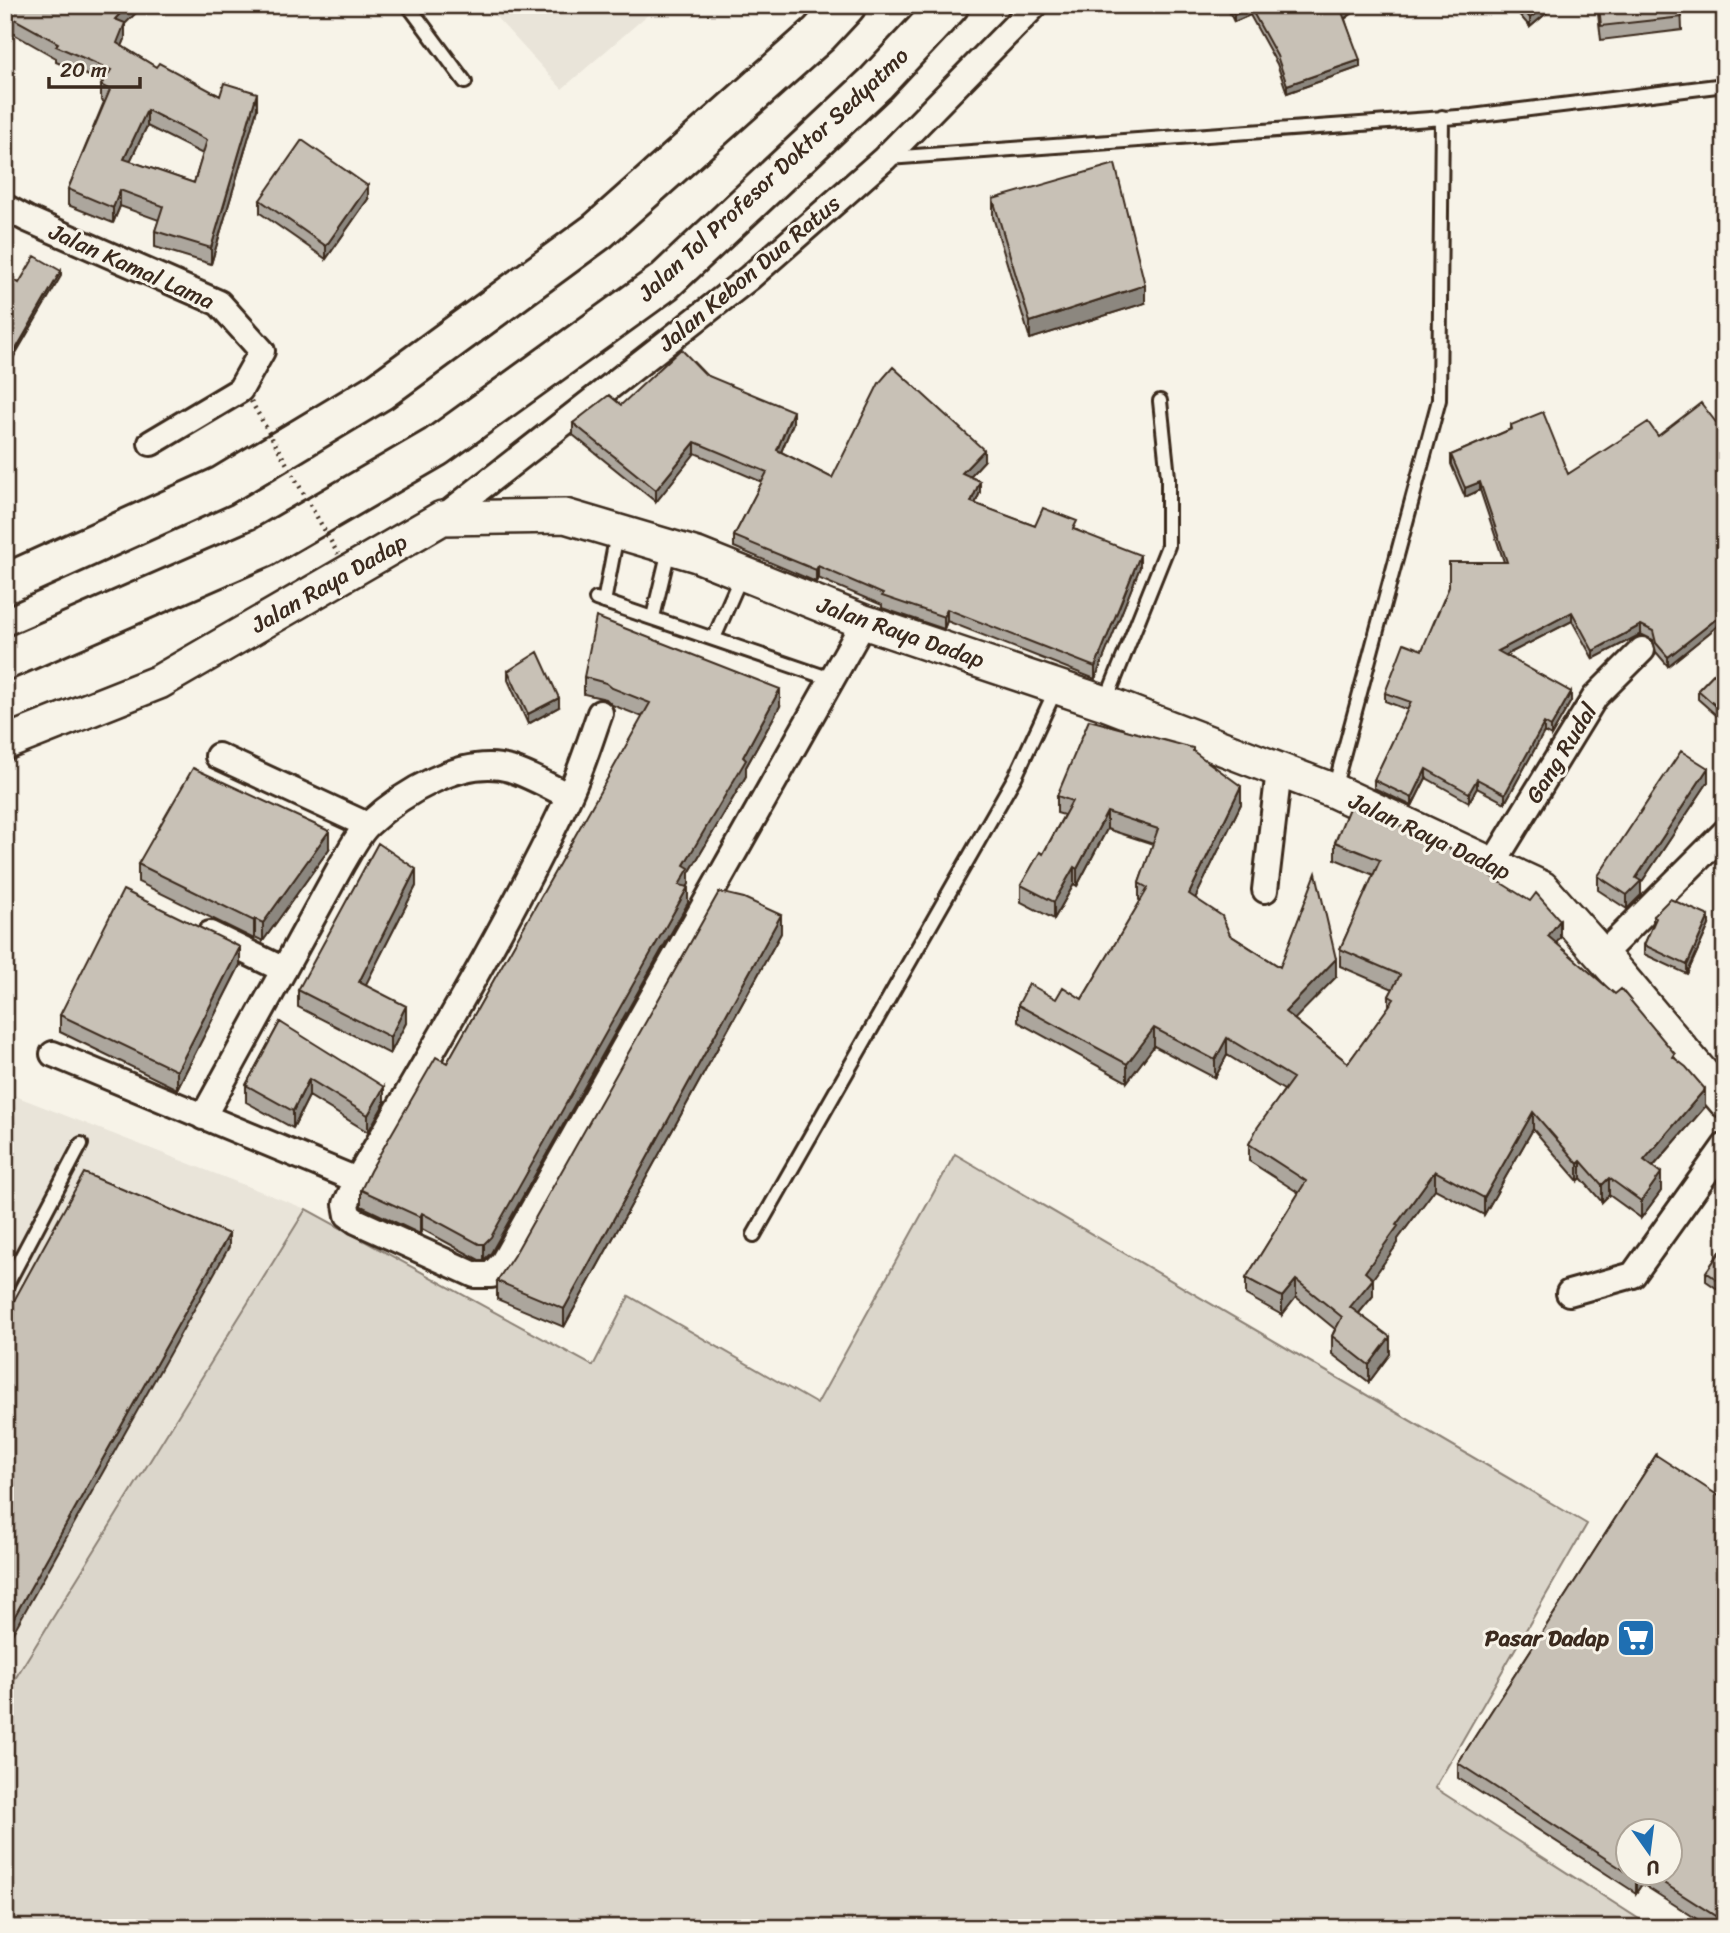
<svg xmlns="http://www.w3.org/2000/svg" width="1730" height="1933" font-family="Sriracha,sans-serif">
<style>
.built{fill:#e9e4d9}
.green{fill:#dbd6cb;stroke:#8b8074;stroke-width:2}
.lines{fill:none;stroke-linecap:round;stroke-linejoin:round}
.lane-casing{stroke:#3b2a1e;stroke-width:18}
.street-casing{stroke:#3b2a1e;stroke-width:30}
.secondary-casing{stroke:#3b2a1e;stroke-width:38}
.highway-casing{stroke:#3b2a1e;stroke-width:44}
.lane{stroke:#f7f3e8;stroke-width:12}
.street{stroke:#f7f3e8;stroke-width:24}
.secondary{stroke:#f7f3e8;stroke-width:33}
.highway{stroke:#f7f3e8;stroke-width:38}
.path-bridge{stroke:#3b2a1e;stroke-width:4.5;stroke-dasharray:2 5;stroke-linecap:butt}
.wall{fill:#aca69d;stroke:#3b2a1e;stroke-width:2;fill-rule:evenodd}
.shaded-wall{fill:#8c877f;stroke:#3b2a1e;stroke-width:2}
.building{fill:#c8c1b6;stroke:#3b2a1e;stroke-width:2;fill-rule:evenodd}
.labels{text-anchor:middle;stroke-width:6;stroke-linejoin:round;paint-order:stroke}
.street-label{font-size:23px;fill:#3b2a1e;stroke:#f7f3e8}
.poi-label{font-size:23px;font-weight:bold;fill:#3b2a1e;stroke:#f7f3e8;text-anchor:end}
</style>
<rect width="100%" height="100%" fill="#f7f3e8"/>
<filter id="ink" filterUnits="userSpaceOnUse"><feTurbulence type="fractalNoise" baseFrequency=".0143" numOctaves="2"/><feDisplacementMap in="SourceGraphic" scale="14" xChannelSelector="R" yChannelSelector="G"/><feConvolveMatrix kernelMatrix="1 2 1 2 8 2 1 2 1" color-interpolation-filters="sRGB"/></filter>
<g filter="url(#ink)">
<path class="built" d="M485,5h174l-97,84z
M5,1092l301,117 -301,486z"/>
<path class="green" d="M955,1154l632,370 -152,264 218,140h-1648v-233l301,-486 287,157 36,-70 188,108z"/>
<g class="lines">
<defs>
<path id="lane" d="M408,5l57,77
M888,158l584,-42 253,-31
M596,599l235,80
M604,602l13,-68
M653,617l16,-67
M714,638l28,-64
M1105,703l63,-157v-69l-8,-76
M1334,789l105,-389 3,-283
M754,1235l262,-460 40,-86
M5,1288l76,-144"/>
<path id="street" d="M5,207l22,12 192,84 43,48 -22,39 -89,53
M442,518l307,-240 135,-119 151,-154
M600,713c-10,28 -19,58 -32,85 -62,131 -138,256 -211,382l-11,24 2,11 8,6 119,54h16l12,-13 361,-640
M218,756l149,69
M1492,865l103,-168 47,-47
M1265,890l14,-120
M210,934l74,36
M1602,955l123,-123
M53,1054l304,126
M203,1117l139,-253c8,-13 16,-30 27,-40 32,-30 94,-69 141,-55 20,6 40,18 59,27
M1569,1293l64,-18 92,-129"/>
<path id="secondary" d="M5,743l154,-61 283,-164 123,-2 132,39 167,67 241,81 229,88 208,97 78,88 105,125"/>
<path id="highway" d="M5,584l217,-98 158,-95 218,-160 221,-197 27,-29
M5,660l259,-113 172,-100 228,-165 212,-199 73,-78"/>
</defs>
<use href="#lane" class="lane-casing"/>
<use href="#street" class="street-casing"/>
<use href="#secondary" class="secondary-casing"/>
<use href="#highway" class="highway-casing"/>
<use href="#lane" class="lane"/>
<use href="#street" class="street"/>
<use href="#secondary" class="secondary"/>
<use href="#highway" class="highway"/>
<path class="path-bridge" d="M251,401l87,153"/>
</g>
<path class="wall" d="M1226,5h138l-19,14 15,48 -73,26 -10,-29 -27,-49 -16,7z
M1511,5h45l-26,22z
M1597,5h84l1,25 -81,10z
M5,6l120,18v15l-3,7 34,21 64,29 37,13 -46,155 -56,-17v-16l4,-11 -39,-14 -7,17 -45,-18v-16l36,-87 -3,-2v-15l2,-3 -47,-20v-4l-51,-29zM147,126l56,28 -9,29 -64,-22z
M368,199l-42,60 -66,-46v-13z
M993,199l152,104 -115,36 -37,-122z
M706,375l87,48 -12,29 51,26 152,-17 -14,15 10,16 -5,12 60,22 42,4 63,37 -45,112 -148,-58 -3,8 -62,-21v-3l-64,-27 -2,4 -82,-35v-11l28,-54 -67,-29 -39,49 -83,-67v-12l48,-18z
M1511,425l57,49 90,-38 66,9 1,175 -57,46 -12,-14 -3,-12 -12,-6 -48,25 -21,-38 -66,34 65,46 -20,35 -7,-4 -39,71 -28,-15 -8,14 -43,-24 -14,28 -38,-18v-8l34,-70 -23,-9v-8l37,-43 82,-88 -24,-72 -15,7 -14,-33v-9l60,-26z
M1725,662v61l-27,-24v-9z
M508,671l51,36 -31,17 -20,-44z
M584,677l196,29 -34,61v9l-57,97v11l-2,3 1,16 -197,350 -7,7h-5l-57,-31 -2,5 -59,-28v-16l86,-127 196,-346 -31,-12 -6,-6 -22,-5z
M1193,751l48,53 -46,94 35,37 50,32 56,10 -42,42 54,44 41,-56v-11l4,-7 -53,-23v-17l34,-74 -39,-16v-17l135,21 90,75 -4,5 119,115 30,49 -52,60 8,24 -20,27 -32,-23 -7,7 -21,-24 -3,3 -45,-52 -49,86 -49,-26 -37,50v4l-26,36 1,17 -14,17 31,41 -21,28 -37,-28v-18l3,-7 -39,-32 -14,18 -36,-20v-17l53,-85 -50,-32v-17l35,-54 -57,-35 -12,23 -61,-32 -27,36 -109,-60v-17l38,-6h26l59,-98 -2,-1v-17l14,-39 -46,-15 -30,57 -3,-2 -20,35 -33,-17v-17l22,-31 21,-39 -7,-2v-17z
M1708,782l-67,101v12l-14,14 -29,-19v-14z
M329,849l-66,92 -8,-4 -1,2 -116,-57v-18z
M416,886l-51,99 41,38 -16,31 -92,-47v-17z
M1653,916l56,9 -22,49 -43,-20v-9l9,-20z
M781,933l-217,394 -67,-28v-18z
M240,965l-63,124 -117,-57v-17z
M280,1022l104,82 -16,28 -59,-36 -16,32 -47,-26v-17z
M1725,1245v49l-19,-13v-9z
M1656,1455l69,473h-14l-69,-44 -6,9 -178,-115v-15zM1628,1831l42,42h-42z"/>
<path class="shaded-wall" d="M128,5h16l-19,19v15l-8,20v-16l-2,-24z
M1353,5h11l-22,15v-8z
M1546,5h10l-26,22v-9z
M1250,7v8l-16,7v-7z
M1360,60v7l-73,26v-8z
M257,93v16l-46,155v-16z
M147,110v16l-23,48v-15z
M368,186v13l-42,60v-13z
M120,190v16l-7,17v-15z
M61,271v5l-56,96v-4z
M1145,285v18l-115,36v-17z
M793,411v12l-16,39v-12z
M1725,435v9l-5,4v-9z
M695,442v11l-39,49v-12z
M984,450v11l-22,24v-12z
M980,481v11l-9,22v-12z
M1480,482v8l-15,7v-9z
M1140,555v12l-45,112v-12z
M818,566v12l-2,4v-12z
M947,609v12l-3,8v-12z
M1572,612v9l-74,38v-8z
M1725,612v8l-57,46v-9z
M1641,625v9l-48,25v-8z
M780,689v17l-34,61v9l-57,97v11l-10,17v-16l5,-20z
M1571,692v9l-20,35v-9z
M559,698v9l-31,17v-10z
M1544,723v9l-39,71v-9z
M1708,768v14l-67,101v12l-14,14v-14l9,-17z
M1426,769v9l-14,28v-8z
M1477,779v9l-8,14v-9z
M1241,786v18l-52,107v-17z
M1107,812v17l-30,57v-17z
M329,831v18l-66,92v-18z
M1074,867v17l-20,35v-17z
M416,869v17l-57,112v-16z
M688,887v16l-197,350 -7,7v-16z
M781,915v18l-217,394v-18z
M1709,916v9l-22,49v-9z
M255,919v18l-1,2v-18z
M1560,920v18l-12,16v-18z
M240,947v18l-63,124v-18z
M1336,959v18l-51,52v-17z
M406,1006v17l-16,31v-17z
M1154,1028v18l-27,36v-18z
M1227,1038v17l-12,23v-18z
M309,1079v17l-16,32v-17z
M384,1087v17l-16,28v-17z
M1705,1089v18l-61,70v-17z
M1533,1112v17l-49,86v-17z
M13,1154v13l-8,16v-13z
M1581,1161v17l-3,3v-17z
M1435,1171v18l-37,50v4l-29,41 4,-5v17l-23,28v-17l15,-35 31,-47z
M1661,1173v18l-20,27v-17z
M1609,1178v17l-7,7v-17z
M422,1213v16l-2,5v-17z
M229,1234v13l-224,400v-14z
M1296,1280v17l-14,18v-18z
M1390,1337v17l-21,28v-17z
M1639,1873h3v11l-6,9v-15z"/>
<path class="building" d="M128,5l-13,14 10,4 -8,20 39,24 3,-4 61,33 4,-13 33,10 -46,155 -56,-17 8,-25 -43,-16 -7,18 -45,-19 42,-99 -9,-5 10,-15 -55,-24 2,-3 -53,-29v-9zM147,110l60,30 -13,43 -70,-24z
M1230,5h123l-11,7 18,48 -73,25 -10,-29 -27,-49 -16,8z
M1519,5h27l-16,13z
M1599,5h82l1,12 -81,9z
M302,140l66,46 -42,60 -66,-46z
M1115,164l30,121 -115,37 -37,-123z
M35,256l26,15 -56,97v-94l14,9z
M681,349l25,26 87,36 -16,39 55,28 47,-95 14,-16 91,83 -22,23 18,8 -9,21 64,24 8,-18 34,13 -4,8 67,26 -45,112 -148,-58 -3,8 -62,-21 1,-2 -65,-28 -2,4 -82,-34 33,-64 -72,-30 -39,48 -83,-67 36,-28 12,10z
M1701,403l24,31v1l-5,4 5,6v167l-57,45 -12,-14 -3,-12 -12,-6 -48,26 -21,-39 -74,39 73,41 -20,35 -7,-4 -39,71 -28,-15 -8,14 -43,-24 -14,29 -38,-18 37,-78 -26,-9 19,-50 18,7 27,-63v-25h58l-27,-80 -15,6 -14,-33 61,-26 -1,-4 32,-13 25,62 80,-52 10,14z
M596,617l184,72 -37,68 3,3 -62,105 5,3 -10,17 9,2 -197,350 -7,7h-5l-57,-31 -2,4 -59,-27 9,-19 66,-114 11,6 203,-360 -38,-15 -6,-5 -22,-6z
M538,652l21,46 -31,16 -20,-43z
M1725,662v52l-27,-24z
M1089,720l104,28v3l48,35 -52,108 33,22 8,19 50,32 36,-94 20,86 -51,53 63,51 46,-64 -5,-3 11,-21 -60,-26 40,-89 -45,-18 16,-39 119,55 -2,4 62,39 6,-8 24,27 -12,16 67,58 6,-5 54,65 -2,3 13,10 19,22 -61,71 17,13 -20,28 -32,-23 -7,7 -21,-24 -3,3 -45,-52 -49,86 -49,-27 -39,54 2,1 -33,46 8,7 -23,28 40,30 -21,28 -37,-29 10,-19 -46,-37 -14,17 -36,-19 60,-97 -57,-37 8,-16 36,-50 -66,-40 -12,22 -61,-32 -27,36 -109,-59 11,-21 27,15 7,-12 19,12 66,-111 -9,-5 19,-54 -51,-17 -30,57 -3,-2 -20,35 -33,-17 19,-33 3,2 29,-53 -15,-5z
M1681,751l27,17 -72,110 5,3 -14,14 -29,-19z
M193,768l136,63 -66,92 -8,-4 -1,2 -116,-57z
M378,843l38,26 -57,113 47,24 -16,31 -92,-47z
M123,890l117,57 -63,124 -117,-56z
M719,892l25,6 37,17 -217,394 -67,-28 19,-29z
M1670,899l39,17 -22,49 -43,-20 12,-27 -3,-2z
M280,1022l104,65 -16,28 -59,-36 -16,32 -47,-26z
M5,1149l8,5 -8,16z
M84,1173l145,61 -224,399v-316z
M1725,1245v40l-19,-13z
M1656,1455l69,45v428h-5l3,-7 -75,-48h22v-42h-42v42l-170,-110z
M1630,1873h9l-3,5z"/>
</g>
<defs>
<symbol id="supermarket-square" viewBox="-11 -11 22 22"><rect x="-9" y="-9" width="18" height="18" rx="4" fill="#1f6fb2" stroke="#f7f3e8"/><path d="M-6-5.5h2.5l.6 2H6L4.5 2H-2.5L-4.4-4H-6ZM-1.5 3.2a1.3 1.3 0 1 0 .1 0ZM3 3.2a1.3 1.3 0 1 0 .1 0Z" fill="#fff"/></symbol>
</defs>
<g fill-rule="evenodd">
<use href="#supermarket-square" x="1614" y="1616" width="44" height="44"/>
</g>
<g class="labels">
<g class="street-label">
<text transform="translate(773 174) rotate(-43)" y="8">Jalan Tol Profesor Doktor Sedyatmo</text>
<text transform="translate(132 266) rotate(24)" y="8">Jalan Kamal Lama</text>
<text transform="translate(749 273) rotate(-40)" y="8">Jalan Kebon Dua Ratus</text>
<text transform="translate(329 583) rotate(-30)" y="8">Jalan Raya Dadap</text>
<text transform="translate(901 632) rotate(19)" y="8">Jalan Raya Dadap</text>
<text transform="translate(1561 753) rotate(-58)" y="8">Gang Rudal</text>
<text transform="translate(1430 836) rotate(25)" y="8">Jalan Raya Dadap</text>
</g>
<g class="poi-label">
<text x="1609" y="1646">Pasar Dadap</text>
</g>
</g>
<rect width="1730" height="1933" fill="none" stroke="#f7f3e8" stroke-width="28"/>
<rect x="14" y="14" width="1702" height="1905" fill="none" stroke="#3b2a1e" stroke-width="2.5" filter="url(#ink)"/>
<g transform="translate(1649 1852) rotate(166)"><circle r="33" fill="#f7f3e8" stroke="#aca397" stroke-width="2"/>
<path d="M0-5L12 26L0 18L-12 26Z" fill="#1f6fb2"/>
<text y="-10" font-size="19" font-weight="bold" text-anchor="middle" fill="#3b2a1e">U</text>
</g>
<path d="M49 77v10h91v-10" fill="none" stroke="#3b2a1e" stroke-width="3.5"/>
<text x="60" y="77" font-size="21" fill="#3b2a1e" stroke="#f7f3e8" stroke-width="5" paint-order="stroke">20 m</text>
</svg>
